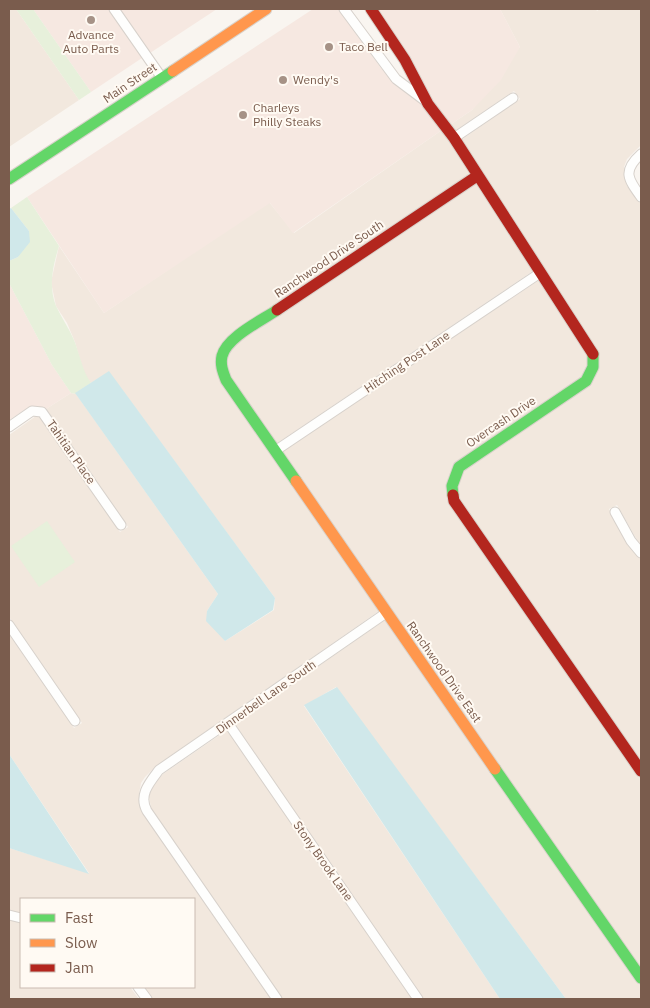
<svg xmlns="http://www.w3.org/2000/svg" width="650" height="1008" font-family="'IBM Plex Sans',sans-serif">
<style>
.residential{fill:#f2e8de}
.commercial{fill:#f6e8e1}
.green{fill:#e7f0db}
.water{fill:#d0e8ea}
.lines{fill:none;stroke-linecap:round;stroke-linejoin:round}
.street-casing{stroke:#d7d1cb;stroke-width:11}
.fast-casing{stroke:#d9d2cb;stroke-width:13}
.slow-casing{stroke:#d9d2cb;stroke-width:13}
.jam-casing{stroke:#d9d2cb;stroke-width:13}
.street{stroke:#fefefd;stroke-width:9}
.fast{stroke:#63d668;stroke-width:11}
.slow{stroke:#ff974d;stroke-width:11}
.jam{stroke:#b3261e;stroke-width:11}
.poi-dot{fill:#a69286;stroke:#fffaf3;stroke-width:2}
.labels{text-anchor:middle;stroke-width:4;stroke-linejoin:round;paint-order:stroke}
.poi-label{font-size:12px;fill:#7a5c4d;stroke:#fffaf3;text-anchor:start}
.street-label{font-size:12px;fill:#7a5c4d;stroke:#fffaf3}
</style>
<rect width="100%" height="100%" fill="#f9f5f0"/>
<path class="residential" d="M9,9h7l63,91 -70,47z
M500,9h96l1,2 3,-2h41v136l-14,14 -3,8 3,19 14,18v343l-24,-42 -8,4 19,34 13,16v204l-182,-264 -2,-12 6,-17 135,-101 -54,-99 -83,-130 59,-41 -6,-8 -59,40 -5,-6 22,-15 48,-63z
M442,130l29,44 -239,159 -11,12 -4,11 162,255 -223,155 -11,11 -4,6 -2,11 1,13 3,7 128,185h-120l-9,-12h52v-88h-173v14l-12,-3v-62l80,25 -80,-119v-120l65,94 8,-5 -73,-106v-182l27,-19 4,1 80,115 8,-5 -82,-118 25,-16 5,1 142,200 -11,17 18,30 49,-31 1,-12 -166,-226 -18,11 -7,-9 -9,-32 -8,-19 -11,-17 -5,-24 8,-36 45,67 165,-111 25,31z
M476,183l57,88 -257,173 -46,-66 -3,-19 2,-9 9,-8z
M539,280l47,68 3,16 -8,13 -125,85 -6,42 191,275v191l-360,-518z
M385,620l256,366v13h-75l-230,-312 -32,19 196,293h-76l-190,-274z
M227,730l186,269h-130l-132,-190 -2,-14 3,-9 11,-12z
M9,920l12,3v64h109l9,12h-130z"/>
<path class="commercial" d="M33,9h76l33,49 -51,34z
M120,9h97l-67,44z
M313,9h25l43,59 13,15 31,24 17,23 -149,103 -23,-30 -166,110 -77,-116z
M377,9h123l20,38 -19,33 -29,30 -22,15 -18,-24z
M9,283l43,82 19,28 -25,16 -4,-2h-13l-20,13z"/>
<path class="green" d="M16,9h17l58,83 -12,8z
M27,197l32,49c-6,20 -11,39 -3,60 5,11 13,22 18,34 6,15 8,30 17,43l-15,10v1l-5,-1 -19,-28 -43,-82v-22l9,-4 11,-26 -18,-23z
M47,521l28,41 -36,25 -28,-41z"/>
<path class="water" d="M11,208l18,23 1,11 -12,15 -9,4v-52z
M109,371l166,227 -2,12 -48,31 -19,-20 1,-10 11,-17 -143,-201z
M337,687l229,312h-66l-196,-294z
M9,754l80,120 -80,-26z"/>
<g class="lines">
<defs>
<path id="street" d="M114,9l48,69
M344,9l52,70 28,21
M454,138l59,-40
M641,154c-19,17 -13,25 0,43
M9,427l23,-16 10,1 79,113
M275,451l265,-178
M615,512l16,29 10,12
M9,625l66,96
M228,723l190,276
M9,915l12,3
M138,987l9,12
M277,999l-130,-188c-9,-16 3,-29 12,-41l227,-157"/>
<path id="fast" d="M9,179l164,-108
M277,310c-16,11 -50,27 -55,46 -2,9 1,16 4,24l70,101
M453,495l-1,-9 7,-19 127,-86 7,-14v-13
M495,769l146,209"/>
<path id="slow" d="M173,71l93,-62
M296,481l199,288"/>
<path id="jam" d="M371,9l34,51 23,44 26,34 139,216
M277,310l200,-134
M453,495l1,6 187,270"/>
</defs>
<use href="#street" class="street-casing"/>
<use href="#fast" class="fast-casing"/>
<use href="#slow" class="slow-casing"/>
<use href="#jam" class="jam-casing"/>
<use href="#street" class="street"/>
<use href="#fast" class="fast"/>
<use href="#slow" class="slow"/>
<use href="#jam" class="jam"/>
</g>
<g class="poi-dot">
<circle cx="91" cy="20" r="5"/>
<circle cx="329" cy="47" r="5"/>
<circle cx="283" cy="80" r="5"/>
<circle cx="243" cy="115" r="5"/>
</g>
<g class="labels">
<g class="poi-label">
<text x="91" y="39" text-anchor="middle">Advance<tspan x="91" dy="14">Auto Parts</tspan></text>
<text x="339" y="51">Taco Bell</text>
<text x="293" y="84">Wendy's</text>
<text x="253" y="112">Charleys<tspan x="253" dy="14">Philly Steaks</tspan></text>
</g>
<g class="street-label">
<text transform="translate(130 83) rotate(-34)" y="4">Main Street</text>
<text transform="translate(329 259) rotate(-34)" y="4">Ranchwood Drive South</text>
<text transform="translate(407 362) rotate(-34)" y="4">Hitching Post Lane</text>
<text transform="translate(501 422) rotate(-34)" y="4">Overcash Drive</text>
<text transform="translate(71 452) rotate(55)" y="4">Tahitian Place</text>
<text transform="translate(444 672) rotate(55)" y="4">Ranchwood Drive East</text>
<text transform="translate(266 697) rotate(-35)" y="4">Dinnerbell Lane South</text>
<text transform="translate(323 861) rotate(55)" y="4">Stony Brook Lane</text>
</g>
</g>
<rect width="650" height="1008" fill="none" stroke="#7a5c4d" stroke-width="20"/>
<rect x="20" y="898" width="175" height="90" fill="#fffaf3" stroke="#cabbb1"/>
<rect x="30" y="914" width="25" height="8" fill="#63d668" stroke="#cabbb1"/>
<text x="65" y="923" font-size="15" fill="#7a5c4d">Fast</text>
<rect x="30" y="939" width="25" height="8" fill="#ff974d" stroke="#cabbb1"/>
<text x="65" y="948" font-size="15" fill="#7a5c4d">Slow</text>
<rect x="30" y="964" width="25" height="8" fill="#b3261e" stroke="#cabbb1"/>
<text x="65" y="973" font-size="15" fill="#7a5c4d">Jam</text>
</svg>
